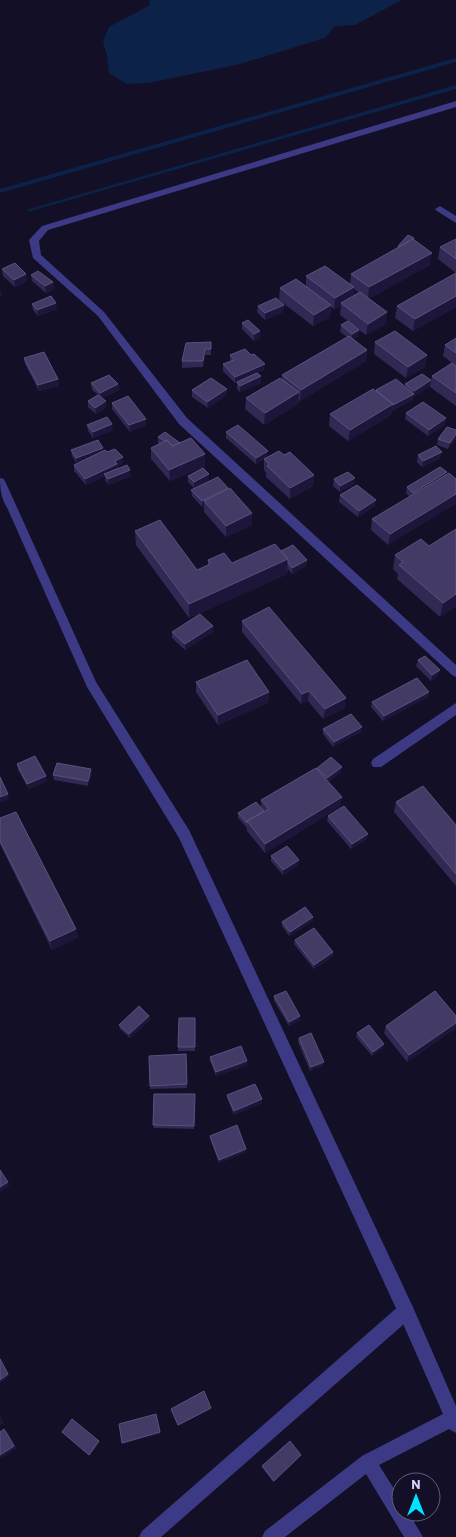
<svg xmlns="http://www.w3.org/2000/svg" width="456" height="1537" font-family="Barlow,sans-serif">
<style>
.water{fill:#0c2248}
.lines{fill:none;stroke-linecap:round;stroke-linejoin:round}
.stream{fill:#0c2248;fill-rule:evenodd}
.service{fill:#3d3a85;fill-rule:evenodd}
.minor{fill:#3d3a85;fill-rule:evenodd}
.wall{fill:#312854;fill-rule:evenodd}
.shaded-wall{fill:#1d163a}
.building{fill:#433a66;stroke:#5a527e}
</style>
<rect width="100%" height="100%" fill="#130f26"/>
<path class="water" d="M149,0h253l-47,25 -20,1 -10,12 -85,26 -91,19 -22,1 -18,-11 -2,-17 -4,-14 6,-15 41,-22z"/>
<g class="lines">
<path class="stream" d="M456,58v4l-456,131v-4z
M456,85v4l-425,122 -2,1 -3,-2z"/>
<path class="service" d="M456,101v6l-408,123 -9,11 2,14 63,57 83,106 269,247v12l-4,-2 -273,-251 -81,-108 -65,-58 -4,-18 13,-14z
M440,206l16,10v7l-19,-12 -2,-2z
M10,499l5,4 81,179 93,148 223,475 44,101v27l-7,-4 -70,36 22,35v12h7l15,25h-19l-38,-63 -81,63h-23l3,-6 97,-75 81,-42 -43,-97 -221,-479 -92,-151 -82,-184z
M456,703v12l-75,52h-8l-2,-4 2,-4z"/>
<path class="minor" d="M0,478l4,1 11,24 -1,3h-8c-5,-10 -6,-17 -6,-28z
M406,1303l6,2 2,6 -2,6 -251,220h-22l3,-6 258,-226z"/>
</g>
<path class="wall" d="M414,238l-1,2 17,25 -62,34 18,25 -20,11 -7,-5v6l-6,3 14,11 -1,11 -66,40 -1,-1 -1,4 -34,21 -19,-16 1,-11 36,-19v-4l65,-38 -7,-5 1,-7 7,-4 -8,-6 1,-9 -7,3 -3,-2 -1,10 -17,9 -34,-26 1,-12 26,-2v-10l44,8 1,-10 47,-26v-2zM354,289l5,4 -6,3z
M456,239v68l-43,24 -18,-13 2,-12 59,-33 -18,-14 2,-12z
M2,269l24,5 1,7 -12,6 -12,-11z
M31,275l22,7 1,7 -8,4 -14,-12z
M32,304l25,5 -19,7 -5,-6z
M284,305l-1,7 -18,8 -8,-8 1,-6z
M242,323l18,15 -6,3 -12,-12z
M456,338v68l-26,-19 2,-11 20,-13 -9,-7 2,-11z
M211,342v13h-6l-2,12 -21,1v-7z
M375,342l52,13 -2,12 -19,11 -32,-24z
M230,355l34,15 -7,3 4,3v7l-21,9 -3,-3v-6h-2l-12,-12v-7l7,-3z
M24,358l35,28 -20,5 -14,-27z
M431,380l-1,6 -17,11v3l-21,11 -1,4 -43,26 -19,-15 1,-12 46,-23v-1l29,-4v-2z
M91,383l27,1 1,6 -17,8 4,10 -10,6 -8,-7v-6l10,-6 -6,-5z
M192,390l35,5 -19,13 -16,-11z
M112,403l34,16v6l-16,7 -18,-23z
M406,413l40,5 -1,7 -17,11 -23,-17z
M87,425l26,5 -20,8 -5,-7z
M456,430v9l-8,10 -11,-4 1,-6z
M226,432l41,25 -11,7 -30,-26z
M158,437l47,29 -35,15 -19,-22v-11l9,-4 -2,-1z
M71,450l33,1 19,12 -5,3v2l13,8 -22,9 -4,-5v-4l-19,9 -12,-14v-6l3,-1 -5,-8z
M284,455l30,20 -1,11 -23,13 -24,-22v-4l-2,-3v-11z
M418,455l22,3 -18,9 -5,-5z
M440,467l-52,78 -17,-15 1,-11 38,-22 -4,-4 1,-6z
M188,476l21,4 -15,8 -6,-6z
M334,479l20,5 -14,8 -7,-6z
M191,490h37l24,35 -26,12 -22,-25v-6l-2,1 -10,-11z
M340,495l35,11 -17,11 -19,-15z
M135,531l62,39 11,-5v-5l24,3 49,-12 26,9 -1,6 -14,8 -4,-5 -1,5 -98,44 -53,-73z
M395,555l61,51 -16,11 -43,-38 1,-5 -5,-5z
M242,621l103,87 -22,11 -15,-18 -7,3 -59,-72z
M172,632h41l-28,18 -13,-12z
M418,660l20,16 -7,5 -15,-15z
M196,682l73,10 -1,11 -50,22 -22,-33z
M428,697l-45,24 -12,-14 1,-5z
M323,729l38,3 -28,15 -10,-13z
M17,764l30,17 -18,8 -11,-19z
M316,768l25,4 -13,10 14,15 -2,10 -75,46 -18,-22v-3l-9,-10v-5l23,-5v-8z
M92,774l-4,12 -34,-6 -1,-5z
M396,802l60,23v61l-62,-74z
M328,816l39,23 -16,10 -24,-28z
M0,818l78,119 -26,13 -52,-106z
M271,856l27,9 -15,10 -12,-14z
M313,917v4l-24,15 -7,-10v-4z
M295,940l38,12 -1,5 -18,12 -20,-25z
M274,996l26,24 -11,6 -15,-25z
M149,1016l1,4 -20,18 -10,-9 -1,-4z
M456,1016v12l-49,34 -23,-29 2,-7z
M195,1022v29h-17v-4z
M357,1033l26,15 -11,8 -16,-19z
M299,1038l24,28 -13,5 -12,-29z
M186,1054l1,34 -37,1v-3z
M210,1057l37,8 -31,11 -6,-15z
M227,1095l35,8 -28,12 -7,-17z
M195,1097l-1,32 -40,-1 -1,-3z
M210,1136l36,16 -27,11 -9,-24z
M300,1456l-27,26 -11,-15v-1z"/>
<path class="shaded-wall" d="M432,253l-2,12 -62,34 1,-12z
M26,274l1,7 -12,6 -1,-7z
M53,282l1,7 -8,4 -1,-7z
M354,287l-1,12 -12,4v3l-7,3 1,-11z
M0,290h1l1,6 -2,1z
M456,296v11l-43,24 2,-12z
M56,303l1,6 -19,7 -1,-6z
M284,305l-1,7 -18,8v-7z
M331,305l-1,12 -17,9 1,-11z
M387,312l-1,12 -20,11 2,-11z
M359,330v6l-8,4 1,-6z
M260,331v7l-6,3v-7z
M205,349v6l-2,12v-6z
M367,350l-1,11 -66,40 1,-11z
M427,355l-2,12 -19,11 2,-11z
M265,364l-1,6 -29,13v-6z
M261,376v7l-21,9v-6z
M58,379l1,7 -20,5 -1,-6z
M431,380l-1,6 -17,11v3l-21,11 1,-6 21,-11v-3z
M118,384l1,6 -18,9 -1,-6z
M227,389v6l-19,13 -1,-6z
M299,392l-1,12 -34,21 1,-12z
M106,401v7l-10,6 -1,-6z
M393,404l-2,11 -43,26 2,-11z
M446,418l-1,7 -17,11 1,-6z
M146,419v6l-16,7 -1,-7z
M112,424l1,6 -20,8v-6z
M456,434v5l-8,10 2,-6z
M103,448l1,6 -27,10 -1,-6z
M268,451l-1,6 -11,7v-6z
M442,452l-2,6 -18,9 1,-6z
M205,454v12l-35,15 -1,-11z
M123,457v6l-5,3v4l-14,4 1,2 -19,9 -1,-6 30,-18z
M130,470l1,6 -22,9 -1,-6z
M447,472l-1,6 -34,21 1,-6z
M209,474v6l-15,8v-6z
M314,475l-1,11 -23,13v-11z
M355,478l-1,6 -14,8v-6z
M228,488v6l-24,7v5l-2,1v-6z
M456,494v10l-68,41 2,-11z
M376,500l-1,6 -17,11 1,-6z
M252,513v12l-26,12v-11z
M288,559l-1,15 -98,44v-14z
M307,560l-1,6 -14,8v-6z
M456,594v12l-16,11 3,-14z
M213,626v6l-28,18v-6z
M440,670l-2,6 -7,5 1,-6z
M309,691l-1,10 -7,3 1,-10z
M269,692l-1,11 -50,22v-10z
M429,692l-1,5 -45,24 1,-5z
M346,698l-1,10 -22,11 2,-10z
M362,727l-1,5 -28,15 1,-5z
M342,767l-1,5 -15,11 1,-5z
M91,769l1,5 -4,12v-5z
M46,776l1,5 -18,8 -2,-5z
M8,794l1,5 -9,4v-6z
M342,797l-2,10 -75,46v-9z
M368,834l-1,5 -16,10 1,-5z
M299,860l-1,5 -15,10v-5z
M313,917v4l-24,15 1,-4z
M76,929l2,8 -26,13 -2,-9z
M333,952l-1,5 -18,12v-4z
M149,1016l1,4 -20,18 -1,-4z
M300,1016v4l-11,6v-4z
M456,1023v5l-49,34 2,-7z
M384,1044l-1,4 -11,8 1,-4z
M247,1061v4l-31,11v-4z
M324,1062l-1,4 -13,5 1,-4z
M262,1099v4l-28,12v-4z
M246,1149v3l-27,11v-3z
M8,1182l2,3 -10,7v-5z
M0,1357l10,19 -10,7z
M211,1408v1l-33,17v-1z
M0,1415l4,8 -4,3z
M156,1415l5,19 -38,10 -1,-1z
M4,1429l4,3 9,16 -17,11v-4z
M99,1441l1,1 -10,14 -1,-1z"/>
<path class="building" d="M408,235l6,3 -3,2 -12,7 -1,-1z
M413,239l19,14 -63,34 -18,-13z
M456,239v20l-16,-12z
M15,263l11,11 -12,6 -12,-11z
M325,266l29,21 -19,11 -29,-22z
M38,271l15,11 -8,4 -14,-11z
M456,273v23l-41,23 -18,-13z
M296,279l35,26 -17,10 -34,-27z
M360,292l27,20 -19,12 -27,-21z
M51,296l5,7 -19,7 -5,-6z
M276,298l8,7 -19,8 -7,-7z
M248,320l12,11 -6,3 -12,-11z
M348,321l11,9 -7,4 -11,-9z
M395,331l32,24 -19,12 -33,-25z
M349,336l18,14 -66,40 -19,-15z
M456,338v15l-11,-8z
M211,342v7h-6l-2,12h-21l4,-18z
M245,349l6,6 3,-1 11,10 -30,13 -12,-13 11,-4 -4,-5z
M44,352l14,27 -20,6 -14,-27z
M452,363l4,3v27l-24,-17z
M257,373l4,3 -21,10 -3,-4z
M422,374l9,6 -17,11 -9,-7z
M109,375l9,9 -18,9 -9,-10z
M211,378l16,11 -20,13 -15,-12z
M280,378l19,14 -34,21 -19,-15z
M396,379l18,15 -21,11 -1,-1h1l-17,-14z
M373,389l20,15 -43,26 -20,-16z
M98,395l8,6 -11,7 -7,-7z
M128,396l18,23 -17,6 -17,-22z
M423,402l23,16 -17,12 -23,-17z
M107,417l5,7 -19,8 -6,-7z
M238,425l30,26 -12,7 -30,-26z
M447,427l9,3v4l-6,9 -12,-4z
M165,432l15,11 -8,3 -5,-6 -2,1 -7,-4z
M191,438l14,16 -36,16 -18,-22 16,-8 5,6z
M98,440l5,8 -27,10 -5,-8z
M436,446l6,6 -19,9 -5,-6z
M115,449l8,8 -8,4 2,3 -32,15 -11,-14 31,-15 2,2z
M279,451l5,4 6,-3 24,23 -24,13 -23,-22 2,-2 -5,-5z
M127,465l3,5 -22,9 -4,-5z
M440,467l7,5 -34,21 -6,-6z
M203,468l6,6 -15,8 -6,-6z
M348,472l7,6 -15,8 -6,-7z
M449,473l7,6v15l-66,40 -18,-15z
M218,477l10,11 -26,13 -11,-11z
M357,485l19,15 -17,11 -19,-16z
M230,488l22,25 -26,13 -22,-25z
M160,520l37,50 13,-6 -2,-4 16,-7 8,10 43,-19 13,15 -99,45 -54,-73z
M456,529v65l-13,9 -44,-38 4,-3 -8,-7 26,-16 8,7z
M293,545l14,15 -15,8 -4,-5v-4l-7,-8z
M269,607l77,91 -21,11 -16,-18 -7,3 -60,-73z
M200,614l13,12 -28,18 -13,-12z
M425,656l15,14 -8,5 -14,-15z
M247,660l22,32 -51,23 -22,-33z
M417,678l12,14 -45,24 -12,-14z
M351,714l11,13 -28,15 -11,-13z
M35,756l11,20 -19,8 -10,-20z
M331,757l11,10 -15,11 -10,-10z
M57,763l34,6 -3,12 -35,-6z
M316,768l26,29 -77,47 -18,-23 22,-12 -8,-9z
M0,777l8,17 -8,3z
M423,786l33,39v49l-60,-72z
M256,802l8,9 -17,10v2l-9,-10z
M344,806l24,28 -16,10 -24,-28z
M16,812l60,117 -26,12 -50,-100v-23z
M287,846l12,14 -16,10 -12,-14z
M305,907l8,10 -23,15 -8,-10z
M314,928l19,24 -19,13 -19,-25z
M286,991l14,25 -11,6 -15,-26z
M435,991l21,25v7l-47,32 -23,-29z
M139,1006l10,10 -20,18 -10,-9z
M179,1018h16v29h-17z
M369,1025l15,19 -11,8 -16,-19z
M311,1033l13,29 -13,5 -12,-29z
M241,1046l6,15 -31,11 -6,-15z
M186,1054l1,30 -37,2 -1,-30z
M255,1084l7,15 -28,12 -7,-16z
M154,1094h41l-1,32 -41,-1z
M237,1125l9,24 -27,11 -9,-24z
M0,1170l8,12 -8,5z
M0,1359l8,15 -8,6z
M204,1391l7,17 -33,17 -7,-16z
M156,1414l4,18 -38,11 -3,-19z
M72,1419l27,22 -10,14 -27,-23z
M4,1429l10,17 -14,9v-23z
M290,1441l11,14 -27,26 -12,-15z"/>
<g transform="translate(416 1497)"><circle r="24" fill="#130f26" stroke="#625e7d"/>
<path d="M0-4L9 19L0 12L-9 19Z" fill="#00e5ff"/>
<text y="-8" font-size="14" font-weight="bold" text-anchor="middle" fill="#d9d4ff">N</text>
</g>
</svg>
